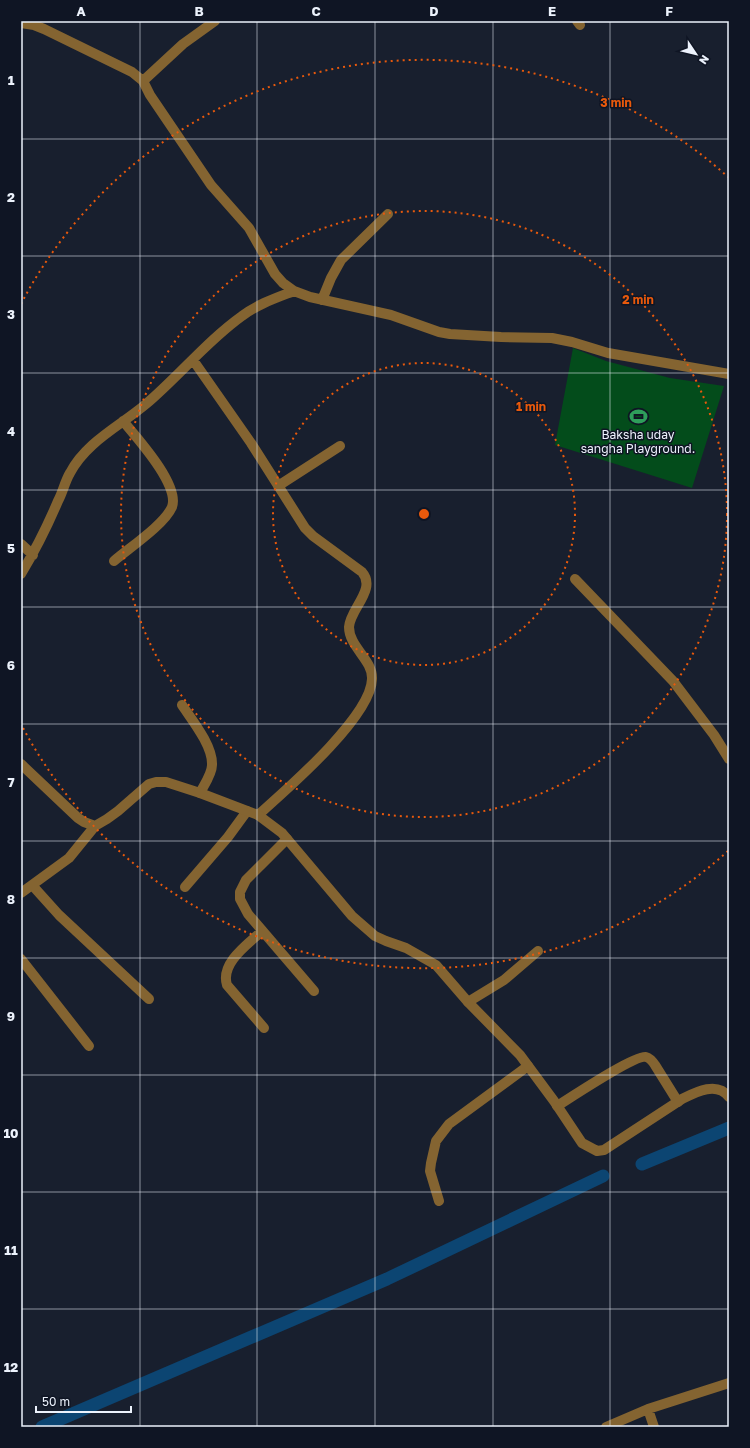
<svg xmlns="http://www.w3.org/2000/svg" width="750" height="1448" font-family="'Golos Text',sans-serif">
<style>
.grass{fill:#034c1b}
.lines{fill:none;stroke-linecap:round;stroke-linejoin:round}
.canal{stroke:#0c4572;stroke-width:13}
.minor{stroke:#846431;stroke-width:10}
.tertiary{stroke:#846431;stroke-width:10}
.grid{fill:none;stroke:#ecf2fc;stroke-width:1;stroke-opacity:0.55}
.ring{fill:none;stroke:#e8590c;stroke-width:2;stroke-dasharray:2 4}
.labels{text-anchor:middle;stroke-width:3;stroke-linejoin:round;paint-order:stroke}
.poi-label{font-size:12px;fill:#ecf2fc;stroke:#0f1524}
.centre{fill:#e8590c;stroke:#0f1524;stroke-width:2}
.ring-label{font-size:12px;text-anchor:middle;font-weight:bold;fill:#e8590c;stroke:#0f1524;stroke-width:3;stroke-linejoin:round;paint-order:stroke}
.neatline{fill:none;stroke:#ecf2fc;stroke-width:1.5}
.grid-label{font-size:13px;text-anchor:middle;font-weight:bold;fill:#ecf2fc}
</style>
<rect width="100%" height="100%" fill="#181f2e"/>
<path class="grass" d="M573,348l33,13 64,17 54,8 -32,102 -137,-43z"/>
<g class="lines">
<path class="canal" d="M642,1164l87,-36
M42,1427l345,-148 216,-103"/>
<path class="minor" d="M577,21l3,4
M21,23l13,2 10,4 88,43 11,9 7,14 61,90 38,43 26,46 8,9 11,8 16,6 81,18 48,17 11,2 51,3 51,1 20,4 36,11 121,21
M143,81l40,-37 32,-23
M322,300l9,-22 10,-18 47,-46
M193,360l58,83 54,85 8,8 49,36c15,17 -12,37 -13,55 0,20 24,33 23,52 -1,38 -86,111 -114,136
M278,486l62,-40
M21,544l12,11
M114,561c15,-13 50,-36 58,-54 8,-22 -35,-69 -49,-86
M21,574c15,-25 26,-47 37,-73 5,-9 7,-20 12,-28 16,-31 50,-47 76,-69 33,-28 61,-63 96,-88 16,-12 34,-18 52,-25
M575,579l98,102 41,54 15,24
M182,705c10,15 31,41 30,60 0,9 -8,20 -12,28
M287,839l-41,41 -6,12v7l8,15 66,77
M32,885l27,30 90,84
M185,887l43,-50 19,-26
M21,893l48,-35 26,-32
M262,931c-14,13 -42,32 -35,54l37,43
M21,959l68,87
M468,1002l36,-22 34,-29
M557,1106c13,-8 79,-52 89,-49 4,1 7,5 9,8l23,37
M439,1201l-9,-30 1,-8 5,-22 13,-17 79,-58
M648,1409l6,18
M606,1427l42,-18 81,-26"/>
<path class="tertiary" d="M21,764l57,54 6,4 11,4 12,-7 11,-8 31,-27 7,-2h10l34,11 58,22 24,18 70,83 23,20 11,5 20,7 30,17 32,37 52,53 34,46 28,42 15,8 7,-1 78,-51c14,-7 35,-18 47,-2"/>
</g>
<path class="grid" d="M140,21v1406M257,21v1406M375,21v1406M493,21v1406M610,21v1406M21,139h708M21,256h708M21,373h708M21,490h708M21,607h708M21,724h708M21,841h708M21,958h708M21,1075h708M21,1192h708M21,1309h708"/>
<g class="ring">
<circle cx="424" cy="514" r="151"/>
<circle cx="424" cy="514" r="303"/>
<path d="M728 851A454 454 0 0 1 21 724M21 304A454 454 0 0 1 728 177"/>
</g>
<defs>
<symbol id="stadium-bare" viewBox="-9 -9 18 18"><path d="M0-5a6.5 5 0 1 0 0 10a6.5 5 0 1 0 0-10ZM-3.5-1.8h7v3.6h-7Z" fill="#2e9e5b" stroke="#0f1524" stroke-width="2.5" paint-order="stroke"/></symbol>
</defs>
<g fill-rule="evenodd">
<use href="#stadium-bare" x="626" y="404" width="25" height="25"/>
</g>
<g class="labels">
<g class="poi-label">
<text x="638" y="439">Baksha uday<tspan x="638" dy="14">sangha Playground.</tspan></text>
</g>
</g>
<circle cx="424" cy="514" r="6" class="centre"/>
<g class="ring-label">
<text x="616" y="107">3 min</text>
<text x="638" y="304">2 min</text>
<text x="531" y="411">1 min</text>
</g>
<rect width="750" height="1448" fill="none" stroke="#0f1524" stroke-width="44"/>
<g transform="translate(696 54) rotate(125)" stroke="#0f1524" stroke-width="3" paint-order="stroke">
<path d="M0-3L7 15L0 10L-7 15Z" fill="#ecf2fc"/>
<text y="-6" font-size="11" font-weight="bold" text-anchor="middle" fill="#ecf2fc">N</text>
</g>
<path d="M36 1406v6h95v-6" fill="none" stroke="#ecf2fc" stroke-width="2"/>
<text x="42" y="1406" font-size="12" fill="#ecf2fc" stroke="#0f1524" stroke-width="3" paint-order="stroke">50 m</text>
<rect x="22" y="22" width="706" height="1404" class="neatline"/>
<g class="grid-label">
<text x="81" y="16">A</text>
<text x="199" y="16">B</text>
<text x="316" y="16">C</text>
<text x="434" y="16">D</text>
<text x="552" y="16">E</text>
<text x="669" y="16">F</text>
<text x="11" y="85">1</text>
<text x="11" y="202">2</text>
<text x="11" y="319">3</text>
<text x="11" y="436">4</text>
<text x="11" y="553">5</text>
<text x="11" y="670">6</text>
<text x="11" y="787">7</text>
<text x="11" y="904">8</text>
<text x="11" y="1021">9</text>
<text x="11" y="1138">10</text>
<text x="11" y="1255">11</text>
<text x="11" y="1372">12</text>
</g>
</svg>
